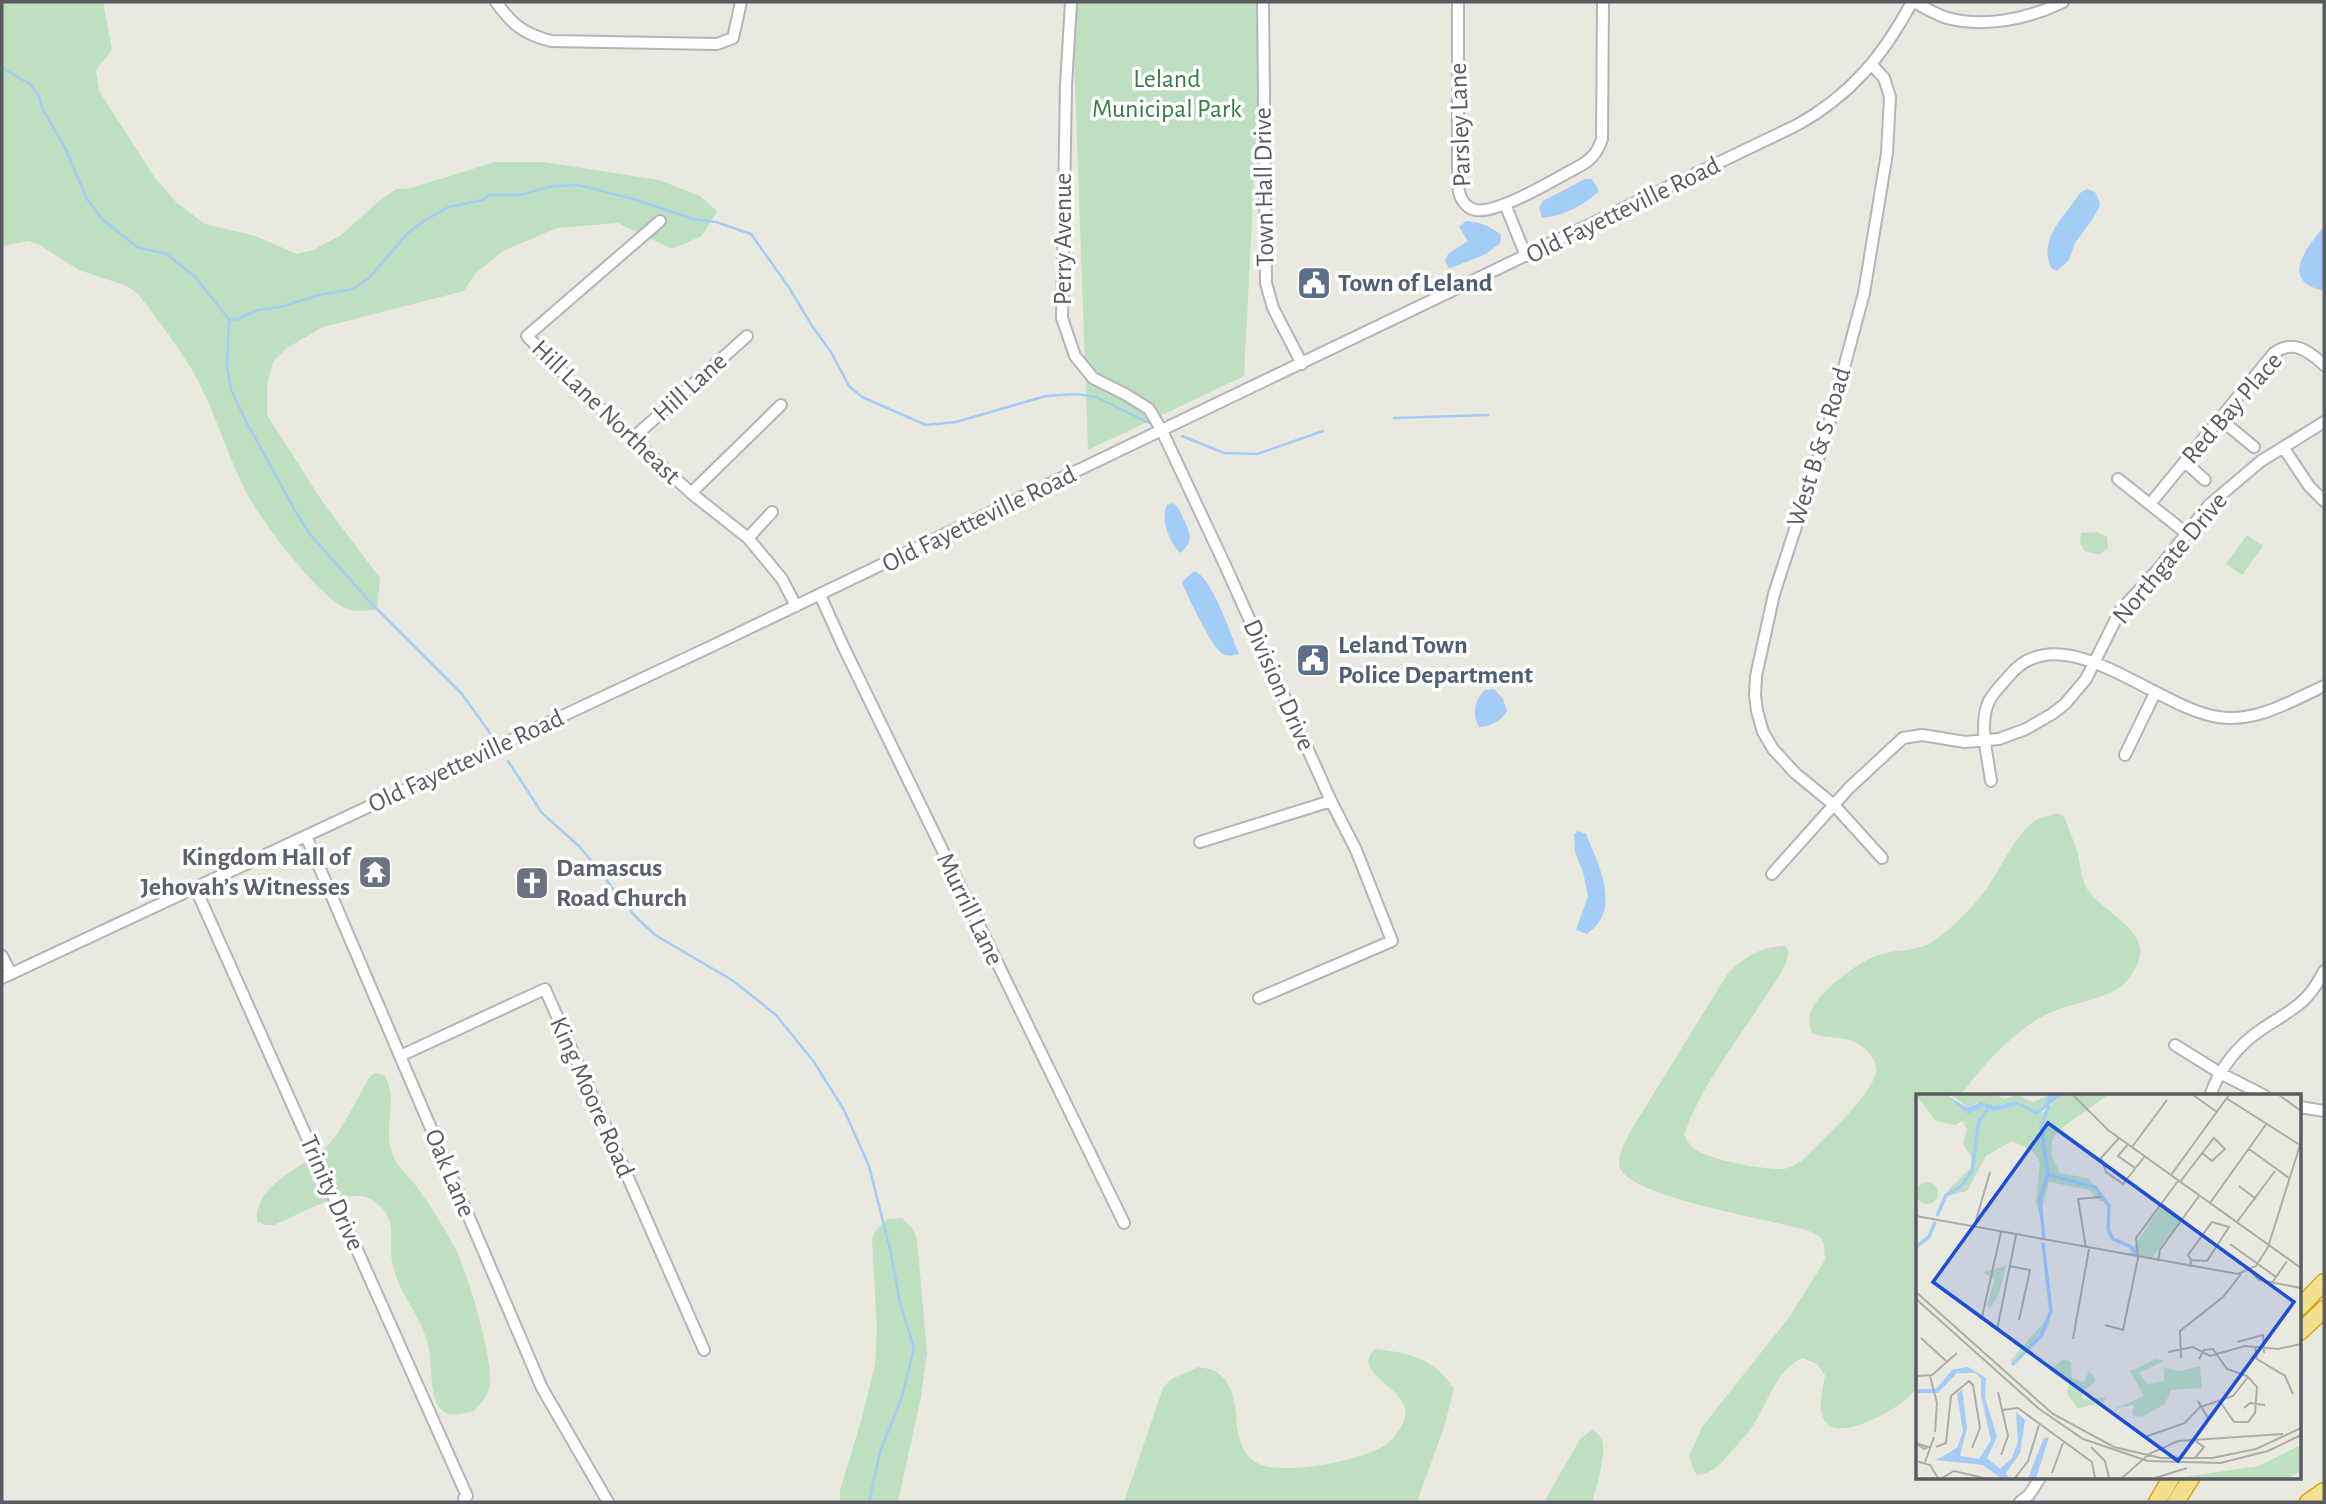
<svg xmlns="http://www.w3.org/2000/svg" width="2326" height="1504" font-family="'Alegreya Sans',sans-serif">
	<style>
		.green { fill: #bee0c0 }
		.water { fill: #a3ccf7 }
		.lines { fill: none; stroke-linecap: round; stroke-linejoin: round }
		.stream { stroke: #a3ccf7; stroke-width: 2.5 }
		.minor-casing { stroke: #b2b5b9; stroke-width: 14 }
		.highway-casing { stroke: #d6a714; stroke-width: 19 }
		.minor { stroke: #fff; stroke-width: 10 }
		.highway { stroke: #f3e08e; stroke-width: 16 }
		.labels { text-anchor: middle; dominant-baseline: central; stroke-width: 7; stroke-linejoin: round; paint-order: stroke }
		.park-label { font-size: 26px; fill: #3a7c42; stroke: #fff }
		.street-label { font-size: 26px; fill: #585b5f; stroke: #fff }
		.service-label { font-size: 26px; font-weight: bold; fill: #4e5e75; stroke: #fff; text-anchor: start }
		.worship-label { font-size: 26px; font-weight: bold; fill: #5b616d; stroke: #fff; text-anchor: end }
		.inset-river { fill: none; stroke: #a3ccf7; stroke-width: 3.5 }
		.inset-road { fill: none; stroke: #acaca8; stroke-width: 2 }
		.view { fill: #1d4ed8; fill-opacity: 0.15; stroke: #1d4ed8; stroke-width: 3.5 }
		.inset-edge { fill: none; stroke: #585b5f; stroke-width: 3.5 }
	</style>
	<rect width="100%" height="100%" fill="#eae9e0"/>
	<path class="green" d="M 2,2 L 103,2 L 112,50 L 96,70 L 99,91 L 155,178 L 177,203 L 205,224 L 255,236 L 297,254 L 313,250 L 341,235 L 378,202 L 396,189 L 411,188 L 495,162 L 544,162 L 659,180 L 700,196 L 717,211 L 702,236 L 672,249 L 618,223 L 557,228 L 503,251 L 475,274 L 464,291 L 323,327 L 287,348 L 273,362 L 267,385 L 267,415 L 324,504 L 380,578 L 377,609 C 367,611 354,612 345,608 C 316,594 260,520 245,490 C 225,450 214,407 191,368 C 175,342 156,317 138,294 L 127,286 L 79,270 L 38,244 L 28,241 L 2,246 Z
		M 1072,2 L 1263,2 L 1244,376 L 1088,450 Z
		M 2097,532 L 2107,537 L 2108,548 L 2099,555 L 2085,551 L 2080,543 L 2081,533 Z
		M 2247,535 L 2263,546 L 2242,575 L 2226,564 Z
		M 2057,813 L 2064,816 C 2068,827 2073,839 2077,851 C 2080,862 2081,877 2086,887 C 2097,907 2134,923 2140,946 C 2143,958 2132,976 2124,984 C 2110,998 2073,1003 2054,1011 C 2017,1026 1983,1065 1960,1096 L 1918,1096 L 1918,1379 C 1916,1386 1914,1393 1908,1398 C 1895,1410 1841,1440 1827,1424 C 1816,1411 1823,1391 1825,1375 L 1817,1364 L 1803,1358 C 1775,1369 1767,1407 1750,1430 C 1743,1439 1735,1447 1728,1455 C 1720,1465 1711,1474 1697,1475 L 1694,1471 L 1689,1456 L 1702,1427 L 1790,1316 L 1825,1260 L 1824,1244 L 1820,1237 L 1809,1231 C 1775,1220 1632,1198 1620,1168 C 1616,1156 1625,1143 1630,1132 L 1728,973 C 1745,956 1762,946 1785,946 C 1788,950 1789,950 1788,956 C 1783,974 1768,992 1758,1008 C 1732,1048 1700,1089 1684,1135 C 1687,1139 1689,1145 1693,1148 C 1708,1160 1764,1170 1783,1169 C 1791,1168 1797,1164 1803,1160 C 1821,1141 1870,1097 1876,1073 C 1879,1062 1866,1048 1857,1043 C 1841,1034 1827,1041 1811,1032 C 1810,1025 1808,1017 1811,1011 C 1820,990 1863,957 1886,953 C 1902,949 1917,951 1932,942 C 1949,932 1978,902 1989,885 C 2002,866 2016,833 2036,820 C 2042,817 2050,816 2057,813 Z
		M 374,1073 L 384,1075 C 399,1098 383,1128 392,1153 C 396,1166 409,1176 417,1187 C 430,1205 443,1226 454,1246 C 467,1269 493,1359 490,1384 C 488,1396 482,1403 474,1411 C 464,1413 452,1418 443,1411 C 428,1400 433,1363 428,1345 C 421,1315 397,1292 392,1261 C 389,1248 394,1231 389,1219 C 385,1209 375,1200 366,1197 C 340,1190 298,1215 274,1225 L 265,1225 L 257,1221 C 255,1182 305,1168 329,1144 C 341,1132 359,1095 369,1078 Z
		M 902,1218 L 912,1228 L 917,1239 L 927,1353 L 921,1397 L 898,1502 L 840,1502 L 840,1490 L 861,1421 L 875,1364 L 877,1331 L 872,1239 L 875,1231 L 887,1219 Z
		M 1375,1349 C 1410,1353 1434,1358 1454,1389 L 1444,1427 L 1417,1502 L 1124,1502 L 1163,1388 L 1170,1380 L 1198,1367 C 1204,1368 1213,1369 1218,1373 C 1248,1395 1224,1443 1257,1463 C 1282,1477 1365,1460 1387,1444 C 1394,1438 1403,1426 1405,1417 C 1412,1388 1348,1374 1375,1349 Z
		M 1592,1430 C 1595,1432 1599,1434 1601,1438 C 1608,1450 1596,1489 1592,1502 L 1544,1502 L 1580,1439 Z"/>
	<path class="water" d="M 1585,179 L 1592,179 L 1599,191 C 1585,205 1562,216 1542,218 L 1539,207 L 1543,201 Z
		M 2087,189 L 2095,192 L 2100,202 L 2099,208 L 2092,220 L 2075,243 L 2069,260 L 2057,271 L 2051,268 C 2038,237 2065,217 2080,193 Z
		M 1466,221 C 1479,222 1491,226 1501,235 L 1500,243 L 1486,254 L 1451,268 L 1448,267 L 1445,261 L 1448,254 L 1468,241 L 1459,227 Z
		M 2324,226 L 2324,291 C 2279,281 2306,249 2324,226 Z
		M 1173,503 C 1179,508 1180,511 1183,518 C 1190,533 1195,541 1180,553 C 1169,542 1160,519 1167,505 Z
		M 1194,571 C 1211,575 1232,637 1239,654 C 1235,655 1229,657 1223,654 C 1214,651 1186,594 1182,582 Z
		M 1494,689 L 1503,699 L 1507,711 C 1501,721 1490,727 1479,727 C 1472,713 1474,701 1485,690 Z
		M 1578,831 L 1586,834 C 1596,859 1616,897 1599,922 C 1596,927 1591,930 1587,934 L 1576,930 L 1588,896 L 1583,872 L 1575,852 L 1574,834 Z"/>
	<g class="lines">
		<path class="stream" d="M 2,68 L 30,84 L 39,96 L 42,108 L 65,148 L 87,199 L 102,219 L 137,247 L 166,254 L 174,260 L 194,276 L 226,315 L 229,320 L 227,366 L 231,390 L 247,423 L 297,514 L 309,533 L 369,601 L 462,694 L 492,736
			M 229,320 L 238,319 L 258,310 L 280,307 L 319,295 L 353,289 L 369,278 L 407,234 L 425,220 L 449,207 L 483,200 L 489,195 L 519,195 L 554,186 L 578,185 L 637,200 L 693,219 L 716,222 L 751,234 L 790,289 L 812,326 L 831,352 L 849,386 L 862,397 L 926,425 L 956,422 L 1046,396 L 1076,394 L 1096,397 L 1151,424
			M 1394,418 L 1488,415
			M 1182,436 L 1224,453 L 1257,454 L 1323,431
			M 508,761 L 542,813 L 580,847 L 634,915 L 655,935 L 732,980 L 776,1015 L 814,1062 L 844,1110 L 869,1166 L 890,1249 L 900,1303 L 914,1348 L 902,1397 L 880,1452 L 869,1502"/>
		<g class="minor-casing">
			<path id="minor" d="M 496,2 C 512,24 523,34 551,41 L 717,44 L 733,38 L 741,2
				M 1071,2 L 1066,85 L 1062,318 L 1075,356 L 1093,378 L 1125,394 L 1149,409 L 1162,431 L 1225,565 L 1331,801 L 1356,850 L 1392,941 L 1259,998
				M 1263,2 L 1266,283 L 1273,308 L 1302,364
				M 1458,2 L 1458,186 C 1459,196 1464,208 1476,210 C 1498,214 1555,179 1576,168 C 1590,161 1597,154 1602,139 L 1603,2
				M 1913,2 C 1924,7 1935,14 1947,18 C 1985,28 2028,19 2063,2
				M 1872,65 L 1884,78 L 1890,97 L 1887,153 L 1864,293 L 1827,431 L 1774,594 L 1756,676 L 1755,695 L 1757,711 L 1763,732 L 1773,749 L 1795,773 L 1834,805 L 1882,858
				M 1505,204 L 1526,256
				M 660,221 L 527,336 L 570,380 L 691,493 L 748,538 L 782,579 L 796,606
				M 2220,419 L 2254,447
				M 633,438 L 747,336
				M 2283,447 L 2309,486 L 2324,501
				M 2185,462 L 2205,480
				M 2118,479 L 2186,533
				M 691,493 L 781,405
				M 2150,504 L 2274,353 C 2293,339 2309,351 2324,365
				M 748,538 L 772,512
				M 820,595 L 844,648 L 1124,1223
				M 2125,755 L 2155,693
				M 1991,781 C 1988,757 1978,724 1989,701 C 1994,692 2002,684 2009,676 C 2061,612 2156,708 2218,717 C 2256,723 2291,701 2324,686
				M 306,836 L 542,1388 L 608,1502
				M 1200,842 L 1331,801
				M 1772,874 L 1849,788 L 1903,738 L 1922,735 L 1965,742 L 1999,739 L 2026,729 L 2052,714 L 2065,704 L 2086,679 L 2120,611 L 2160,567 L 2209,505 L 2261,461 L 2324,422
				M 195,887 L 467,1496 L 464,1498
				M 2,956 L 11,974
				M 2,978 L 712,646 L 1797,125 C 1851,95 1883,56 1912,2
				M 2175,1045 L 2220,1073 L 2265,1096
				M 400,1056 L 545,989 L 704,1350
				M 2210,1096 C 2219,1069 2238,1045 2262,1029 C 2292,1009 2307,1005 2324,971
				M 2300,1107 L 2324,1111
				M 2020,1502 L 2029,1495 L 2040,1478"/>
		</g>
		<g class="highway-casing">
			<path id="highway" d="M 2300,1307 L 2324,1282
				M 2300,1332 L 2324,1309
				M 2157,1502 L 2171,1478
				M 2176,1502 L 2191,1478
				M 2308,1502 L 2324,1491"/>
		</g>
		<use href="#minor" class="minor"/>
		<use href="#highway" class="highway"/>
	</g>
	<defs>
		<g id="civic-square" transform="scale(1.75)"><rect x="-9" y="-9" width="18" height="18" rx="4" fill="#5c6f8a" stroke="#fff"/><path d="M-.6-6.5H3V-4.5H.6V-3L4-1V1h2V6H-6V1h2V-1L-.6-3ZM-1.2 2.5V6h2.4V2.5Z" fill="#fff"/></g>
		<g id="temple-square" transform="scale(1.75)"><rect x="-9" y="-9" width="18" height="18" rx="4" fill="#6b7280" stroke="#fff"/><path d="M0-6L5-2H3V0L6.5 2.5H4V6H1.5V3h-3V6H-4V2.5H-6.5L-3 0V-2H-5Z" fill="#fff"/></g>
		<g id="church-square" transform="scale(1.75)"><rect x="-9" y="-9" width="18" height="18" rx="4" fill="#6b7280" stroke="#fff"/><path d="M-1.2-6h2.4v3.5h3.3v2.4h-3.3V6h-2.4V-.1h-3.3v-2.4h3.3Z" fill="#fff"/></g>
	</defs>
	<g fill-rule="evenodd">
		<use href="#civic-square" x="1314" y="283"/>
		<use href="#civic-square" x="1313" y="660"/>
		<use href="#temple-square" x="375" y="872"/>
		<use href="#church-square" x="532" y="883"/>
	</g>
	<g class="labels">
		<g class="park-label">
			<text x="1167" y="79">Leland<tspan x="1167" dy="30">Municipal Park</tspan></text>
		</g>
		<g class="street-label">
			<text transform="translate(1460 125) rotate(-92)">Parsley Lane</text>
			<text transform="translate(1264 187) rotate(-91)">Town Hall Drive</text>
			<text transform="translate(1623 210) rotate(-26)">Old Fayetteville Road</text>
			<text transform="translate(1063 239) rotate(-90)">Perry Avenue</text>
			<text transform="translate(690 387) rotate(-42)">Hill Lane</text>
			<text transform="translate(2232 408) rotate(-49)">Red Bay Place</text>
			<text transform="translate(606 412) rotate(44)">Hill Lane Northeast</text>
			<text transform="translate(1819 447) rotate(-73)">West B &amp; S Road</text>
			<text transform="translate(979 519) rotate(-26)">Old Fayetteville Road</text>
			<text transform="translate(2170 558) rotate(-50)">Northgate Drive</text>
			<text transform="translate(1279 685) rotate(66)">Division Drive</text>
			<text transform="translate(466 761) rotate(-25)">Old Fayetteville Road</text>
			<text transform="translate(970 909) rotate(64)">Murrill Lane</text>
			<text transform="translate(592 1097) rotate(66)">King Moore Road</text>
			<text transform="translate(450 1173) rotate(67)">Oak Lane</text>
			<text transform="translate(332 1193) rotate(66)">Trinity Drive</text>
		</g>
		<g class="service-label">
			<text x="1338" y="283">Town of Leland</text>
			<text x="1338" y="645">Leland Town<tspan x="1338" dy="30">Police Department</tspan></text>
		</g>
		<g class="worship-label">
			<text x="350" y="857">Kingdom Hall of<tspan x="350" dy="30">Jehovah’s Witnesses</tspan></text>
			<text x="556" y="868" text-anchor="start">Damascus<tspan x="556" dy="30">Road Church</tspan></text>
		</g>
	</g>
	<g transform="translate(1916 1094)">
		<rect width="385" height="385" fill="#eae9e0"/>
		<path d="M 0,1 L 30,1 L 54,19 L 68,13 L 78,17 L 103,11 L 128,18 L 146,1 L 192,1 L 144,35 L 136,46 L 135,60 L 144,79 L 172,84 L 192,107 L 184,107 L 173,96 L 133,88 L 124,122 L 120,109 L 124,69 L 117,57 L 96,47 L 70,62 L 51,97 L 31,102 L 33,95 L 56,73 L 55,62 L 47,50 L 51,35 L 46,27 L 39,31 L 20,27 ZM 36,1 L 81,1 L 87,5 L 102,1 L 117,8 L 133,1 L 126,14 L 119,16 L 100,7 L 79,12 L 61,9 L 52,14 ZM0 99a11 11 0 1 1 22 0a11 11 0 1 1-22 0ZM 246,110 L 266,125 L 235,165 L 213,160 ZM 90,172 L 83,200 L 74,215 L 71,210 L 79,185 L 66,178 ZM 129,227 L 134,229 L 126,243 L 96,271 L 95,266 ZM 148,265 L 155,268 L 156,284 L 168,288 L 173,277 L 178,282 L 179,288 L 166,298 L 167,306 L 191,303 L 188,308 L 162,314 L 151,300 L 153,289 L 133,276 ZM 240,265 L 248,267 L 223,279 L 231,290 L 248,287 L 248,274 L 264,277 L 284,272 L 286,294 L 255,296 L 249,310 L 226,323 L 216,321 L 218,311 L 198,315 L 228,302 L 214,277 ZM 385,351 L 385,377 L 373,384 L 261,384 L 343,372 Z" fill="#bee0c0"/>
		<path d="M 30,1 L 52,14 L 65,8 L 79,12 L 100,7 L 119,16 L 126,14 L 133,1 L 146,1 L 121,21 L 103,11 L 78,17 L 68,13 L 52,20 ZM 52,273 L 70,284 L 69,303 L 81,343 L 71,364 L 84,375 L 96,364 L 102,348 L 100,318 L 109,326 L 104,359 L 90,379 L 93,384 L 85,384 L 67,371 L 20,366 L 41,354 L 47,337 L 41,300 L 46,295 L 51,334 L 44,362 L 63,365 L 75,346 L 65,302 L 65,285 L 60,279 L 41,279 L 22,299 L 0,299 L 0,295 L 20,295 L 36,276 ZM 133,343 L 120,384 L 112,384 L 128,344 Z" fill="#a3ccf7"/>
		<path class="inset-river" d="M 133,81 L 179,93 L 193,112 L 192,135 L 197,145 L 215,153 L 221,161M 21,122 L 30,101 L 44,93 L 56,77 L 63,27 L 72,15M 128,145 L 124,106 L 132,80 L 125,32 L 133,11M 0,153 L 13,143 L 19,128M 96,271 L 125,242 L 135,217 L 127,149"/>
		<path class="inset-road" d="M 157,1 L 192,36 L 385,174M 277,1 L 301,18M 363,1 L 385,17M 310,4 L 384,51M 203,44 L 185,64 L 190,78 L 207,90 L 229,62M 212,50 L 202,62 L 219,74M 216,53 L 251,6M 333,55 L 373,84M 255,81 L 313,1M 264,88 L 274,75 L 297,45 L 298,44 L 309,55 L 296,67 L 286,59M 323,92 L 340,105M 294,109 L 351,29M 246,110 L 266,125M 0,122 L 322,180 L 340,172 L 352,153 L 385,48M 321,128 L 359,77M 58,133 L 74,78M 314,150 L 360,183M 170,154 L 162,105 L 185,103M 242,167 L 244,156 L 283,102M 93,172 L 114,176 L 103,226M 274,173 L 275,166 L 291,167 L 313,133 L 296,128 L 272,161 L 275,166M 334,176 L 343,186 L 385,194M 356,189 L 371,167M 0,198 L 137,320 L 198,353 L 245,364 L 296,364 L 340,355 L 385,334M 0,205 L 122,314 L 167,345 L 232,367 L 306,369M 66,223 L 85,138M 189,231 L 207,236 L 222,164 L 220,144 L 262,87M 81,236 L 100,141M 5,244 L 30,267M 157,245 L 173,155M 321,248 L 347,241 L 348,259M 339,252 L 341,265 L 369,282 L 377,300M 252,258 L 277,253 L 294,262 L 329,252 L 362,255 L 385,250M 265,264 L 264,237 L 307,203 L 325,180M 283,265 L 288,256 L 297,255 L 311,275 L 331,282 L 341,293 L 339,319 L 332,328 L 318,328 L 305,309M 0,282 L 16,281 L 41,259M 14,282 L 21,309 L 19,338M 82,298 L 92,342 L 85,361M 282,307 L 293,326M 328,314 L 334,309 L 349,311M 86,316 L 102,314 L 176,368 L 179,384M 229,343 L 269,329 L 284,313 L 317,302 L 332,283M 278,346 L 288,353 L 279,364M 0,349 L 12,353 L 8,355 L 0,349M 20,353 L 30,349 L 35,302 L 53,287 L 57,291 L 64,334 L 56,354M 175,353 L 189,367 L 193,384M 0,367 L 14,371 L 22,384M 9,368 L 18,343M 304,369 L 352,357 L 385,341M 136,379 L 147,349M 26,384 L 38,377 L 68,384M 99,384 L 112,367 L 123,331M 206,384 L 233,360 L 262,347 L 367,340M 239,384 L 271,374"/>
		<path class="view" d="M 132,29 L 378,208 L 262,367 L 17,188 Z"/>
		<rect width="385" height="385" class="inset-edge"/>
	</g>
	<rect width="2326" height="1504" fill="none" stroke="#585b5f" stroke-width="7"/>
</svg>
